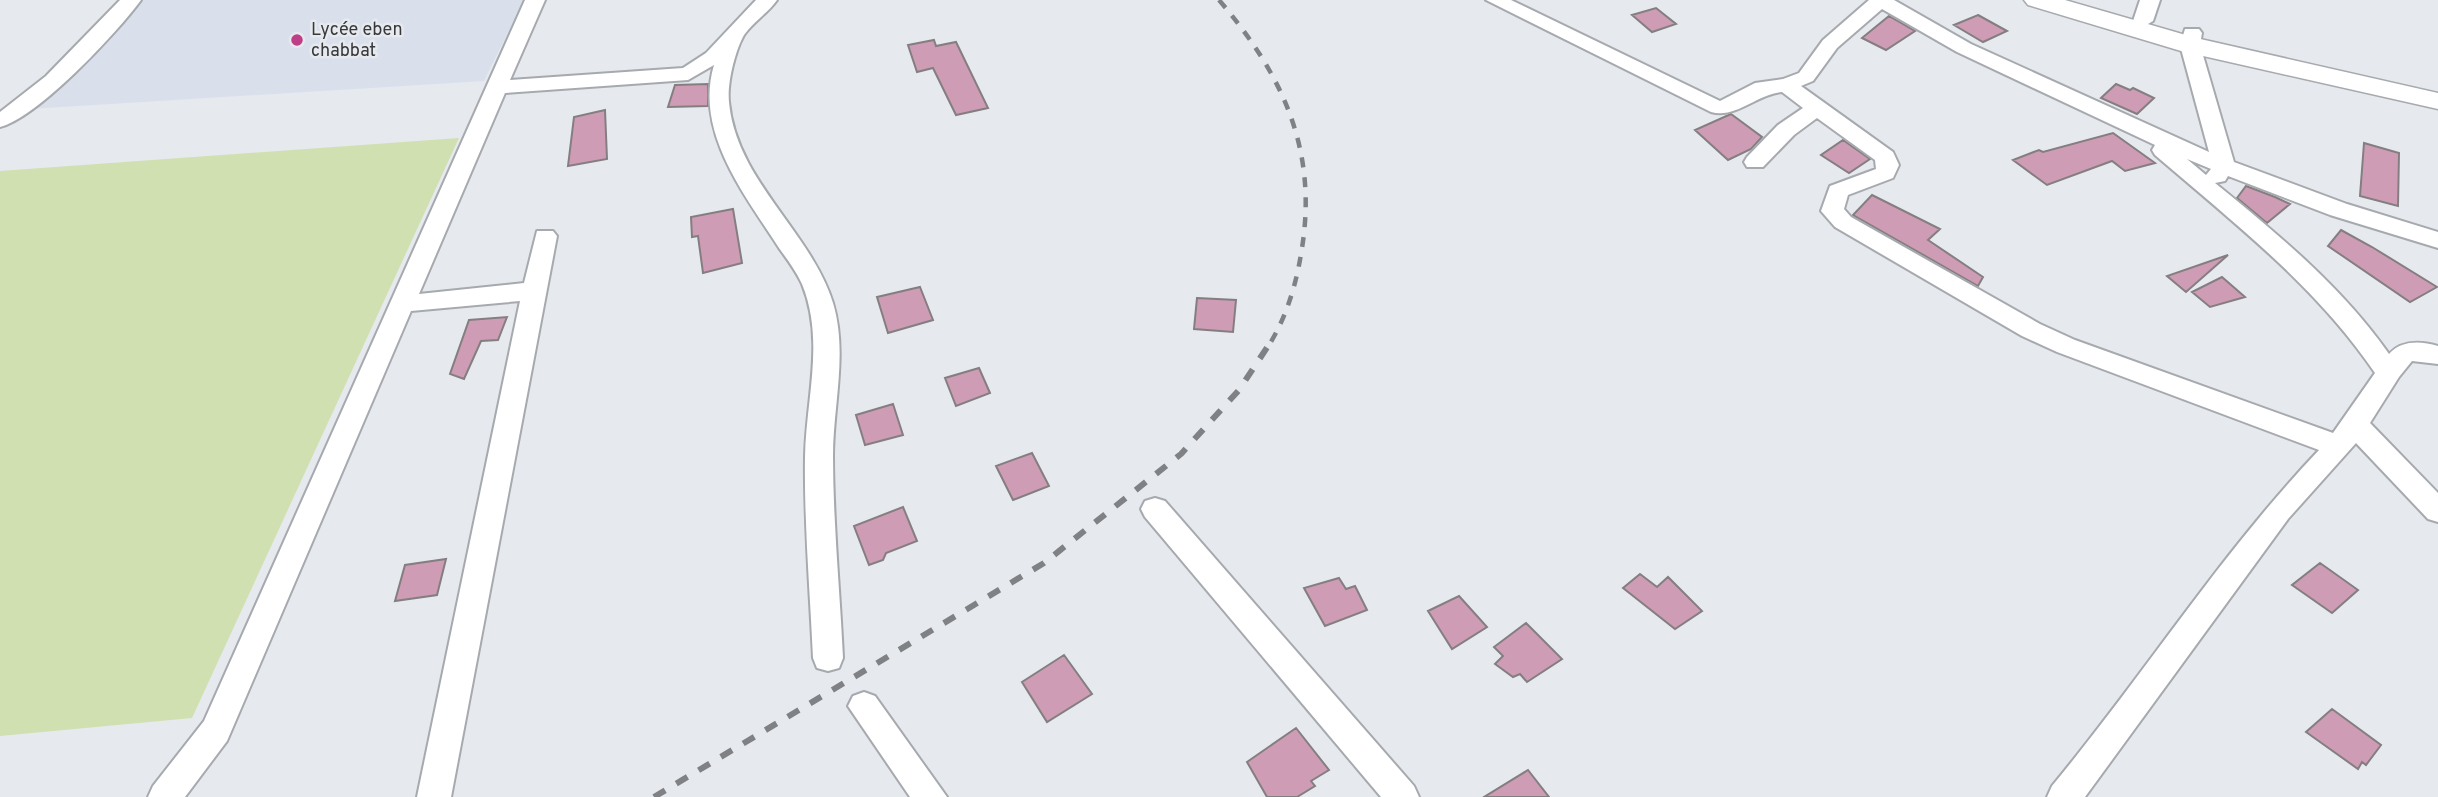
<svg xmlns="http://www.w3.org/2000/svg" width="2438" height="797" font-family="Overpass,sans-serif">
	<style>
		.built { fill: #d9e0ec }
		.green { fill: #d0e0b1 }
		.building { fill: #ce9db5; stroke: #847e81; stroke-width: 2 }
		.lines { fill: none; stroke-linecap: round; stroke-linejoin: round }
		.minor-casing { stroke: #a6a9ae; stroke-width: 4 }
		.major-casing { stroke: #a6a9ae; stroke-width: 3 }
		.minor { fill: #fff; fill-rule: evenodd }
		.major { fill: #fff; fill-rule: evenodd }
		.rail-far1 { stroke: #7f8184; stroke-width: 4.5; stroke-dasharray: 10 10; stroke-linecap: butt }
		.rail { stroke: #7f8184; stroke-width: 6; stroke-dasharray: 13 13; stroke-linecap: butt }
		.poi-dot { fill: #bf3e88; stroke: #e6e9ee; stroke-width: 2.5 }
		.labels { text-anchor: middle; dominant-baseline: central; stroke-width: 5; stroke-linejoin: round; paint-order: stroke }
		.far-poi-label { font-size: 18px; fill: #37383a; stroke: #e6e9ee; text-anchor: start }
	</style>
	<rect width="100%" height="100%" fill="#e6e9ee"/>
	<path class="built" d="M 126,0 L 524,0 L 484,81 L 29,109 Z"/>
	<path class="green" d="M 459,138 L 192,718 L 0,736 L 0,171 Z"/>
	<path class="building" d="M 1656,8 L 1676,24 L 1652,32 L 1632,15 Z
		M 1978,15 L 2007,31 L 1983,42 L 1954,25 Z
		M 1889,16 L 1915,31 L 1886,50 L 1862,38 Z
		M 934,40 L 936,46 L 956,42 L 988,108 L 956,115 L 933,68 L 917,72 L 908,45 Z
		M 708,84 L 708,106 L 668,107 L 675,85 Z
		M 2116,84 L 2130,90 L 2133,88 L 2154,98 L 2137,114 L 2101,98 Z
		M 605,110 L 607,159 L 568,166 L 574,117 Z
		M 1731,114 L 1762,137 L 1751,149 L 1728,160 L 1695,130 Z
		M 2113,133 L 2155,163 L 2125,171 L 2112,161 L 2047,185 L 2013,160 L 2039,150 L 2043,152 Z
		M 1843,140 L 1870,159 L 1849,173 L 1821,155 Z
		M 2364,143 L 2399,153 L 2398,206 L 2360,196 Z
		M 2246,186 L 2275,197 L 2290,204 L 2267,223 L 2237,198 Z
		M 1872,195 L 1940,229 L 1928,240 L 1983,277 L 1978,286 L 1853,215 Z
		M 733,209 L 742,263 L 703,273 L 698,236 L 692,237 L 691,217 Z
		M 2341,230 L 2372,247 L 2437,287 L 2410,302 L 2328,246 Z
		M 2228,255 L 2186,292 L 2167,276 Z
		M 2222,277 L 2245,297 L 2210,307 L 2192,292 Z
		M 920,287 L 933,320 L 888,333 L 877,297 Z
		M 1197,298 L 1236,300 L 1233,332 L 1194,329 Z
		M 507,317 L 498,340 L 481,341 L 464,379 L 450,374 L 469,320 Z
		M 979,368 L 990,393 L 956,406 L 945,378 Z
		M 893,404 L 903,435 L 865,445 L 856,415 Z
		M 1032,453 L 1049,486 L 1013,500 L 996,466 Z
		M 903,507 L 917,541 L 886,553 L 883,560 L 869,565 L 854,526 Z
		M 446,559 L 437,595 L 395,601 L 405,565 Z
		M 2320,563 L 2358,590 L 2332,613 L 2292,585 Z
		M 1640,574 L 1657,587 L 1668,577 L 1702,611 L 1675,629 L 1623,588 Z
		M 1339,578 L 1346,589 L 1355,586 L 1367,610 L 1325,626 L 1304,588 Z
		M 1459,596 L 1487,627 L 1452,649 L 1428,611 Z
		M 1526,623 L 1562,659 L 1527,682 L 1520,674 L 1513,677 L 1495,664 L 1503,656 L 1494,647 Z
		M 1064,655 L 1092,694 L 1047,722 L 1022,682 Z
		M 2332,709 L 2381,745 L 2366,765 L 2362,762 L 2358,769 L 2306,732 Z
		M 1296,728 L 1329,770 L 1311,781 L 1315,786 L 1297,797 L 1267,797 L 1247,762 Z
		M 1528,770 L 1549,797 L 1484,797 Z"/>
	<g class="lines">
		<g class="minor-casing">
			<path id="minor" d="M 120,0 L 141,0 C 117,33 37,118 0,127 L 0,112 L 46,76 Z
				M 525,0 L 545,0 L 510,80 L 683,68 L 706,53 L 756,0 L 777,0 C 768,13 753,22 744,35 C 735,51 727,83 729,102 C 736,180 811,232 833,303 C 848,353 833,406 833,456 C 833,524 840,591 843,658 L 839,668 L 828,671 L 817,668 L 813,658 C 810,591 804,524 805,457 C 806,399 825,340 802,284 C 796,271 787,259 779,248 C 745,195 694,132 714,65 L 688,80 L 505,93 L 419,294 L 524,283 L 537,231 L 553,231 L 557,236 L 451,797 L 417,797 L 520,301 L 411,311 L 227,741 L 185,797 L 148,797 L 153,786 L 204,721 Z
				M 1486,0 L 1511,0 L 1720,101 L 1755,83 L 1783,79 L 1799,73 L 1823,40 L 1869,0 L 1894,0 L 1971,44 L 2209,152 L 2180,45 L 2185,29 L 2199,29 L 2202,33 L 2200,45 L 2234,162 L 2347,204 L 2438,232 L 2438,248 L 2330,215 L 2228,176 L 2225,181 L 2215,183 C 2279,235 2342,287 2389,354 C 2402,340 2420,341 2438,346 L 2438,364 L 2412,361 L 2399,377 L 2370,423 L 2438,493 L 2438,522 L 2428,519 L 2356,443 L 2288,519 L 2085,797 L 2047,797 L 2052,786 C 2144,675 2220,554 2319,450 L 2057,352 L 2022,336 L 1835,227 L 1821,211 L 1830,186 L 1876,169 L 1875,160 L 1817,118 L 1794,135 L 1763,167 L 1747,167 L 1744,162 L 1747,157 L 1778,125 L 1803,108 L 1782,92 C 1757,94 1736,119 1711,112 ZM 1882,9 L 1957,52 L 2155,145 L 2152,150 L 2155,155 C 2234,223 2316,286 2375,373 L 2333,433 L 2075,340 L 2040,324 L 1851,217 L 1844,209 L 1848,195 L 1893,178 L 1899,165 L 1893,152 L 1801,86 L 1813,81 L 1837,48 ZM 2187,159 L 2211,169 L 2206,175 Z
				M 2140,0 L 2160,0 L 2153,21 L 2143,27 L 2133,21 Z
				M 1155,498 L 1165,501 L 1414,786 L 1419,797 L 1381,797 L 1145,517 L 1141,509 L 1145,501 Z
				M 864,692 L 875,696 L 947,797 L 910,797 L 848,706 L 853,696 Z"/>
		</g>
		<g class="major-casing">
			<path id="major" d="M 2024,0 L 2065,0 L 2196,38 L 2438,93 L 2438,109 L 2181,51 L 2028,5 Z"/>
		</g>
		<use href="#minor" class="minor"/>
		<use href="#major" class="major"/>
		<path class="rail-far1" d="M 1219,0 C 1284,76 1319,153 1301,254 C 1296,285 1286,318 1269,345"/>
		<path class="rail" d="M 654,797 L 1044,563 L 1181,454 L 1239,390 L 1270,343"/>
	</g>
	<circle class="poi-dot" cx="297" cy="40" r="7"/>
	<g class="labels">
		<g class="far-poi-label">
			<text x="311" y="30">Lycée eben<tspan x="311" dy="21">chabbat</tspan></text>
		</g>
	</g>
</svg>
